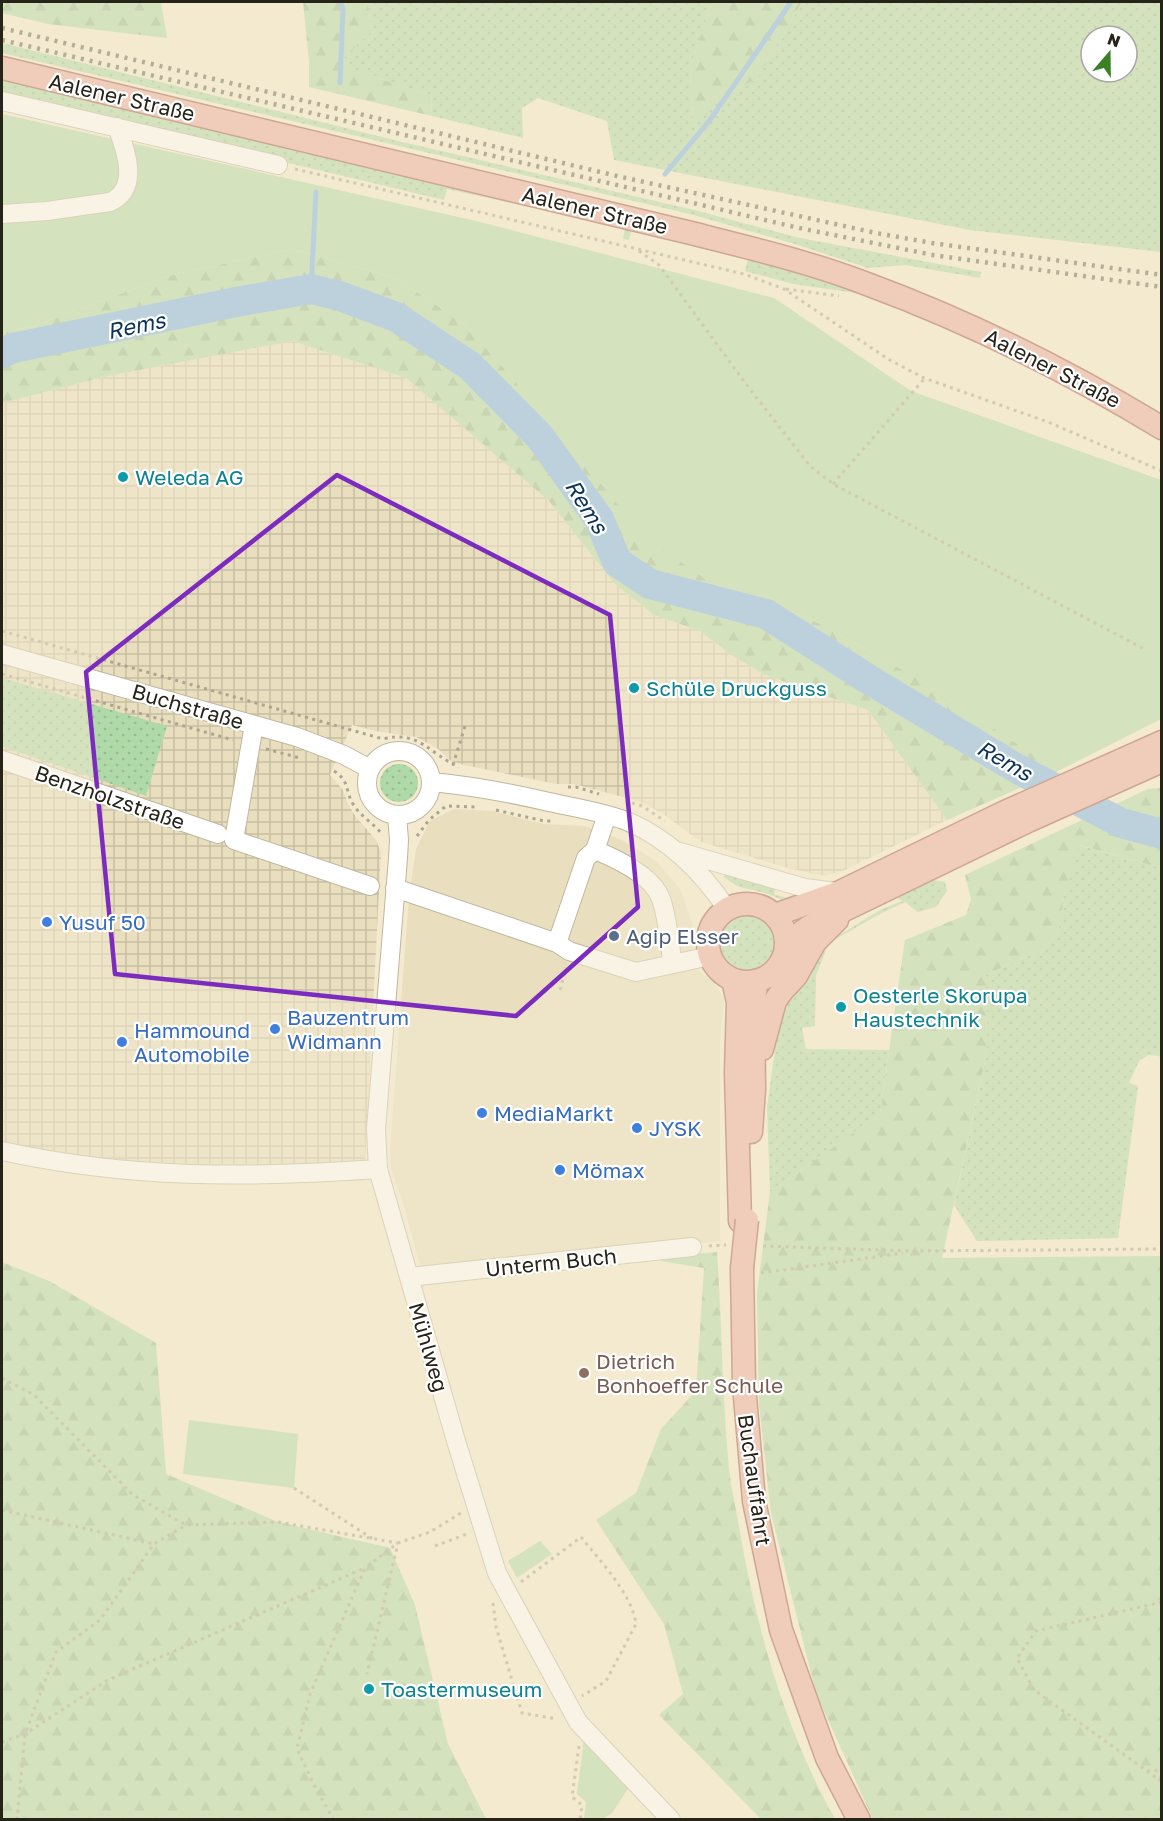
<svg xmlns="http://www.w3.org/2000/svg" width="1163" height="1821" font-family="'Golos Text',sans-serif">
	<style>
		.built { fill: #e9debd }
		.industrial { fill: url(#industrial-grid) }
		.grass { fill: url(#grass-dots); fill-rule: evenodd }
		.forest { fill: url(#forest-firs) }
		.green { fill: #b0d9a8 }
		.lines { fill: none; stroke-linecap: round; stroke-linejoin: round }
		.stream { stroke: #7cb3ed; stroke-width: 5 }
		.river { stroke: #7cb3ed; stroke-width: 30 }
		.minor-casing { stroke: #bfb79d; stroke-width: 20 }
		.major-casing { stroke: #a0584a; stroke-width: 25 }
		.path { stroke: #aca591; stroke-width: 3; stroke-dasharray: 3 4.5; stroke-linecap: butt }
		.minor { stroke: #fff; stroke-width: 18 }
		.major { stroke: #edaca3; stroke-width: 22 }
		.rail { stroke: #6a6556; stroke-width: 4.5; stroke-dasharray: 3 6; stroke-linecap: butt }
		.major-bridge-casing { stroke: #a0584a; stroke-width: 25; stroke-linecap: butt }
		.major-bridge { stroke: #edaca3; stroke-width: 22 }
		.marked { fill: none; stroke: #7b2cbf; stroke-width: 4.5; stroke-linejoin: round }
		.culture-dot { fill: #0f9aa8; stroke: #fff; stroke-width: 2 }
		.shop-dot { fill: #3f7fe0; stroke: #fff; stroke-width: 2 }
		.service-dot { fill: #5c6f8a; stroke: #fff; stroke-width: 2 }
		.education-dot { fill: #8d6e63; stroke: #fff; stroke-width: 2 }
		.labels { text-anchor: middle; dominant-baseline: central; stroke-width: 4.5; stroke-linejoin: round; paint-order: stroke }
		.street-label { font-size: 21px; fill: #262319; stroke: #fff }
		.culture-label { font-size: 21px; fill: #0d838f; stroke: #fff; text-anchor: start }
		.shop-label { font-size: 21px; fill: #366cbe; stroke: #fff; text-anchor: start }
		.service-label { font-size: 21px; fill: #4e5e75; stroke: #fff; text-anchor: start }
		.education-label { font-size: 21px; fill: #785e54; stroke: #fff; text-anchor: start }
		.water-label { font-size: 22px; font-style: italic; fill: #0b3358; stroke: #fff }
	</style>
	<defs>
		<pattern id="industrial-grid" width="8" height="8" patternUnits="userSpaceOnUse" patternTransform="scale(1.5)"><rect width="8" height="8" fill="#e9debd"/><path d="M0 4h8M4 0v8" fill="none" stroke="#c8bea2"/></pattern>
		<pattern id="grass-dots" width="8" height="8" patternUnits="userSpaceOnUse" patternTransform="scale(1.5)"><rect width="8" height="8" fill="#b0d9a8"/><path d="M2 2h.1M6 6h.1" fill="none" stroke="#97ba90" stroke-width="1.8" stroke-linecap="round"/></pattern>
		<pattern id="forest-firs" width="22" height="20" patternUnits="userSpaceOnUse" patternTransform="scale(1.5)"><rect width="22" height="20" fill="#b0d9a8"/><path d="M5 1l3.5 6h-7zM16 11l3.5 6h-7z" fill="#97ba90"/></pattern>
	</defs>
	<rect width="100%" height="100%" fill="#f3ead0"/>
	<path class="built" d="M 454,809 L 492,811 L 544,824 L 584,826 L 622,840 L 656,861 L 681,890 L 693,926 L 697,970 L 712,981 L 724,998 L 720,1042 L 720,1241 L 421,1268 L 401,1196 L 391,1169 L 390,1151 L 409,897 L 416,849 L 430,821 Z"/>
	<path class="industrial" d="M 292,341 L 406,378 L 549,501 L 614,583 L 654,615 L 700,631 L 730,654 L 765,675 L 868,710 L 947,820 L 845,870 L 824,876 L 788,868 L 701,842 L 663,814 L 638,801 L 574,784 L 556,784 L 464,765 L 451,761 L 437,748 L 416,737 L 376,731 L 352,725 L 330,775 L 343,790 L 349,806 L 356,817 L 376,840 L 381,852 L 364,1181 L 261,1180 L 2,1154 L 2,403 L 108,376 Z"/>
	<path class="grass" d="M 368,2 L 712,2 L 691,64 L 693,122 L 714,101 L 757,79 L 802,2 L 1161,2 L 1161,252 L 970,230 L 614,160 L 607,121 L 538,98 L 522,108 L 523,138 L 432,116 L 431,95 L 336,65 L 371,31 ZM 1091,36 L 1127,36 L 1127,72 L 1091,72 Z
		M 2,43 L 398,141 L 694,210 L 800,238 L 981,272 L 980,278 L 905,265 L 868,268 L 798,245 L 694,215 L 2,53 Z
		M 2,76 L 633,224 L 877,296 L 793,284 L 745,271 L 748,259 L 632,229 L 629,240 L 623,239 L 625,228 L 447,189 L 444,200 L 2,95 Z
		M 2,678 L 167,726 L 146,796 L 2,746 Z
		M380 783a19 19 0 1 1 38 0a19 19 0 1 1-38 0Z
		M 1078,845 L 1161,868 L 1161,1058 L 1159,1056 L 1148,1055 L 1139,1061 L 1129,1083 L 1138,1086 L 1118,1238 L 977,1241 L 954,1205 L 987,1052 L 986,975 L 1045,948 L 1058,932 L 1065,891 Z
		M 725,873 L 776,887 L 774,894 L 797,902 C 781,901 779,897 764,893 C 744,886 743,892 724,877 Z
		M 921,878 L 945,882 L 947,891 L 936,907 L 918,912 L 905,902 L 876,916 L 829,943 L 816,975 L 815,1026 L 802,1028 L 806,1049 L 889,1050 L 880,1114 L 770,1192 L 767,1107 L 780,1014 L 788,995 L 825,944 L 880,910 L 902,901 L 898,898 L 908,884 Z
		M716 944a30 30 0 1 1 60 0a30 30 0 1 1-60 0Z"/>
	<path class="forest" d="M 2,2 L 161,2 L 167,38 L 48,24 L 2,13 Z
		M 303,2 L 368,2 L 371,31 L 337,65 L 431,95 L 432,116 L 309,87 L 309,61 Z
		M 712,2 L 802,2 L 757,79 L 714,101 L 693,123 L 691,64 Z
		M 292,249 L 396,278 L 465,324 L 555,427 L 711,583 L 809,618 L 921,680 L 1058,771 L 947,820 L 868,710 L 765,675 L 730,654 L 700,631 L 654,615 L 614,583 L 549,501 L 406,378 L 292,341 L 108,376 L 2,403 L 2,332 L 34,326 L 168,276 Z
		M 1161,788 L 1161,868 L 1079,845 L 1065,891 L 1058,932 L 1045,948 L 986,975 L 987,1052 L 942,1258 L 1161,1256 L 1161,1819 L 873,1819 L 816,1693 L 771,1513 L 759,1404 L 757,1293 L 770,1192 L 880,1114 L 905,940 L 966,915 L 971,899 L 965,875 L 1148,789 Z
		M 717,1252 C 722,1324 722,1397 729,1469 C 731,1489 736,1508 739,1527 C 756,1628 785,1730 835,1819 L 761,1819 L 659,1715 L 683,1694 L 664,1624 L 596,1520 L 636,1493 L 661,1429 L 696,1391 L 704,1268 L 661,1261 L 660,1257 Z
		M 2,1262 L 49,1281 L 156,1343 L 166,1474 L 278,1522 L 390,1548 L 415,1605 L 448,1744 L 486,1819 L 2,1819 Z"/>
	<path class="green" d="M 2,114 L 476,221 L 774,298 L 911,391 L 1161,480 L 1161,719 L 1058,771 L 921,680 L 809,618 L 711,583 L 643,536 L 555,427 L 465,324 L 396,278 L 292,249 L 168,276 L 34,326 L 2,332 Z
		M 189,1420 L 298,1434 L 294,1488 L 183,1474 Z
		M 540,1541 L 552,1554 L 517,1578 L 508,1561 Z
		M 584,1739 L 631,1784 L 612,1813 L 603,1819 L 584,1819 L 586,1802 L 577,1794 Z"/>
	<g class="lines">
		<path class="stream" d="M 340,83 L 343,8 L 340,2
			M 665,174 L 710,120 L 791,2
			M 311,289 L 316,192"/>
		<path class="river" d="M 2,353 L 13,348 L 236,302 L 311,289 L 340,296 L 396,317 L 470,366 L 540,437 L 599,519 L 617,562 L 650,584 L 766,614 L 868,679 L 1016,768 L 1121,823 L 1162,834"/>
		<g class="minor-casing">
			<path id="minor" d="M 2,101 L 278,165
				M 2,214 L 47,211 L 110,202 C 140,189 126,150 117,127
				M 2,654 L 297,737 L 344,755 L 370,769
				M 254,725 L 234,840 L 370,886
				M367 783a32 32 0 1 1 64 0a32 32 0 1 1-64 0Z
				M 2,760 L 218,834
				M 432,782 C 472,786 511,793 549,802 C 576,808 604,812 629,822 C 670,840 702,872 727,909
				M 397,816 L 399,840 L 398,858 L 376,1129 L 378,1169 L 456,1441 L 497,1573 L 578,1722 L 671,1820
				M 595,850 C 617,859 653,876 661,899 C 668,918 669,944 673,964
				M 680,852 L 805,888 L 836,892
				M 395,888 L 557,943 L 569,951 L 636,972 L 710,956
				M 557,943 L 586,858 L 595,850 L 607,815
				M 2,1151 C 130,1179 248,1178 378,1169
				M 409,1277 L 692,1247"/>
		</g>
		<g class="major-casing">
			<path id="major" d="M 2,68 L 691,233 C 750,248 810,262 867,284 C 970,322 1068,371 1162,428
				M708 943a39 39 0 1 1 78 0a39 39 0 1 1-78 0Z
				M 775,915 L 840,892 L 1005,812 L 1162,742
				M 787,948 L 799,934 L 809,927 L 1028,821 L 1162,761
				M 733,980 L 738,1002 L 736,1073 L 740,1221
				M 762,1049 L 775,1001 L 782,991 L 796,976 L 815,942 L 837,920
				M 751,1132 L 754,1089 L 753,1002 L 757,981
				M 742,1268 L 744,1385 L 754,1501 L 781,1630 L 827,1758 L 859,1820"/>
		</g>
		<path class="path" d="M 295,169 L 744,274 L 784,289 L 888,359 L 924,378 L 1048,422 L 1162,471
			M 639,251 L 659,265 L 746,384 L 810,466 L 833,484 L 1146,650
			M 786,289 L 839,296
			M 833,484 L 924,379
			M 2,631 L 383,739 C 420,730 429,754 459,767
			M 2,674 L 233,740
			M 266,749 L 300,758
			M 453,765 L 466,723
			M 334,771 C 350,781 345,791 353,804 C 360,816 372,822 381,833
			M 568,787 L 576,787 L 599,794
			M 632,803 L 642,806 L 665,821
			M 496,810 L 544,821 L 551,821
			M 417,836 L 429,820 L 446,806 L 478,807
			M 560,990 L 566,968
			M 709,1246 L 726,1245
			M 763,1246 L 910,1251 L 1162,1249
			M 761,1273 L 903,1253
			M 2,1378 L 34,1395 L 133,1495 L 186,1525 L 278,1522 L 398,1543 L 367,1674
			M 294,1488 L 373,1539
			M 2,1510 L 154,1544
			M 435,1546 L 467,1534
			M 521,1582 L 581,1537 C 600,1561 632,1594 636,1624 L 606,1681 L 582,1696
			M 1162,1602 L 1036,1631 L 1017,1658 L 1034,1690 L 1147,1771 L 1162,1770
			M 493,1603 L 496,1627 L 522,1713 L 557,1719
			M 2,1742 L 25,1734 L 108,1680 L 365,1568
			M 579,1746 L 572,1797 L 582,1805 L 580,1820
			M 1147,1771 L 1162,1782
			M 17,1820 L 25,1734 L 56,1652 L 100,1620 L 154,1544 L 186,1525
			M 334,1820 L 316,1789 L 297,1749 L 310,1694 L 365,1568 L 398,1543 L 430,1532 L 461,1513"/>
		<use href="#minor" class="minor"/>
		<use href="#major" class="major"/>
		<path class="rail" d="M 2,28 L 617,176 L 876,233 L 932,243 L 1162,275
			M 2,40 L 799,228 L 933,255 L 1162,287"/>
		<g class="major-bridge-casing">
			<path id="major-bridge" d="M 742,1268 L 747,1220"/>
		</g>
		<use href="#major-bridge" class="major-bridge"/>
	</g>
	<path d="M0 0H1163V1821H0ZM 337,475 L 610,615 L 638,907 L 516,1016 L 115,974 L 86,672 Z" fill="#f3ead0" fill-opacity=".55" fill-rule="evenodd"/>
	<path class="marked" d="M 337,475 L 610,615 L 638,907 L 516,1016 L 115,974 L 86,672 Z"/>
	<g class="culture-dot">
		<circle cx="123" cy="477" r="6"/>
		<circle cx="634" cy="688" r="6"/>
		<circle cx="841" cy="1007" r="6"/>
		<circle cx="369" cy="1689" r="6"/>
	</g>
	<g class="shop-dot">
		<circle cx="47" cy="922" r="6"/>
		<circle cx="275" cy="1029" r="6"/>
		<circle cx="122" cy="1042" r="6"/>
		<circle cx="482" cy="1113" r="6"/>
		<circle cx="637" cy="1128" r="6"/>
		<circle cx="560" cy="1170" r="6"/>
	</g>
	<circle class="service-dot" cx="614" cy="936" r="6"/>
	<circle class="education-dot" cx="584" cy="1373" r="6"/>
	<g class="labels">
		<g class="street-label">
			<text transform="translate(122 97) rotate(13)">Aalener Straße</text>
			<text transform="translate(595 210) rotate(13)">Aalener Straße</text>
			<text transform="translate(1053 368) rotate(27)">Aalener Straße</text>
			<text transform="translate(188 706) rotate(16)">Buchstraße</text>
			<text transform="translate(110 797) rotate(19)">Benzholzstraße</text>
			<text transform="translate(551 1262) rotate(-6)">Unterm Buch</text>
			<text transform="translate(429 1347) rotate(74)">Mühlweg</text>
			<text transform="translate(755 1480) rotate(82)">Buchauffahrt</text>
		</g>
		<g class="culture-label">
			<text x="135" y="477">Weleda AG</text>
			<text x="646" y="688">Schüle Druckguss</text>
			<text x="853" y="995">Oesterle Skorupa<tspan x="853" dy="24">Haustechnik</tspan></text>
			<text x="381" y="1689">Toastermuseum</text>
		</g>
		<g class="shop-label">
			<text x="59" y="922">Yusuf 50</text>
			<text x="287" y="1017">Bauzentrum<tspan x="287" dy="24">Widmann</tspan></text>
			<text x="134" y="1030">Hammound<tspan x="134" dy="24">Automobile</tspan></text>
			<text x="494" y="1113">MediaMarkt</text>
			<text x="649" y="1128">JYSK</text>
			<text x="572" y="1170">Mömax</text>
		</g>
		<g class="service-label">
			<text x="626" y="936">Agip Elsser</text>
		</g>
		<g class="education-label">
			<text x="596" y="1361">Dietrich<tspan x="596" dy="24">Bonhoeffer Schule</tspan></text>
		</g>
		<g class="water-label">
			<text transform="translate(136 325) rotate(-12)">Rems</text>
			<text transform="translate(587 506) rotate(58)">Rems</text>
			<text transform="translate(1005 760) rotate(30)">Rems</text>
		</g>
	</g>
	<rect width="1163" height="1821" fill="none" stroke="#262319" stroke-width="6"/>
	<g transform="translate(1109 54) rotate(20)"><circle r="28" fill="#ffffff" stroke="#a8a7a3" stroke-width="1.5"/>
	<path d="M0-4.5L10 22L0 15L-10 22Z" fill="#3b8023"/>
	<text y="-9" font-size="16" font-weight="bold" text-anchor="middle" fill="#262319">N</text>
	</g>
</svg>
